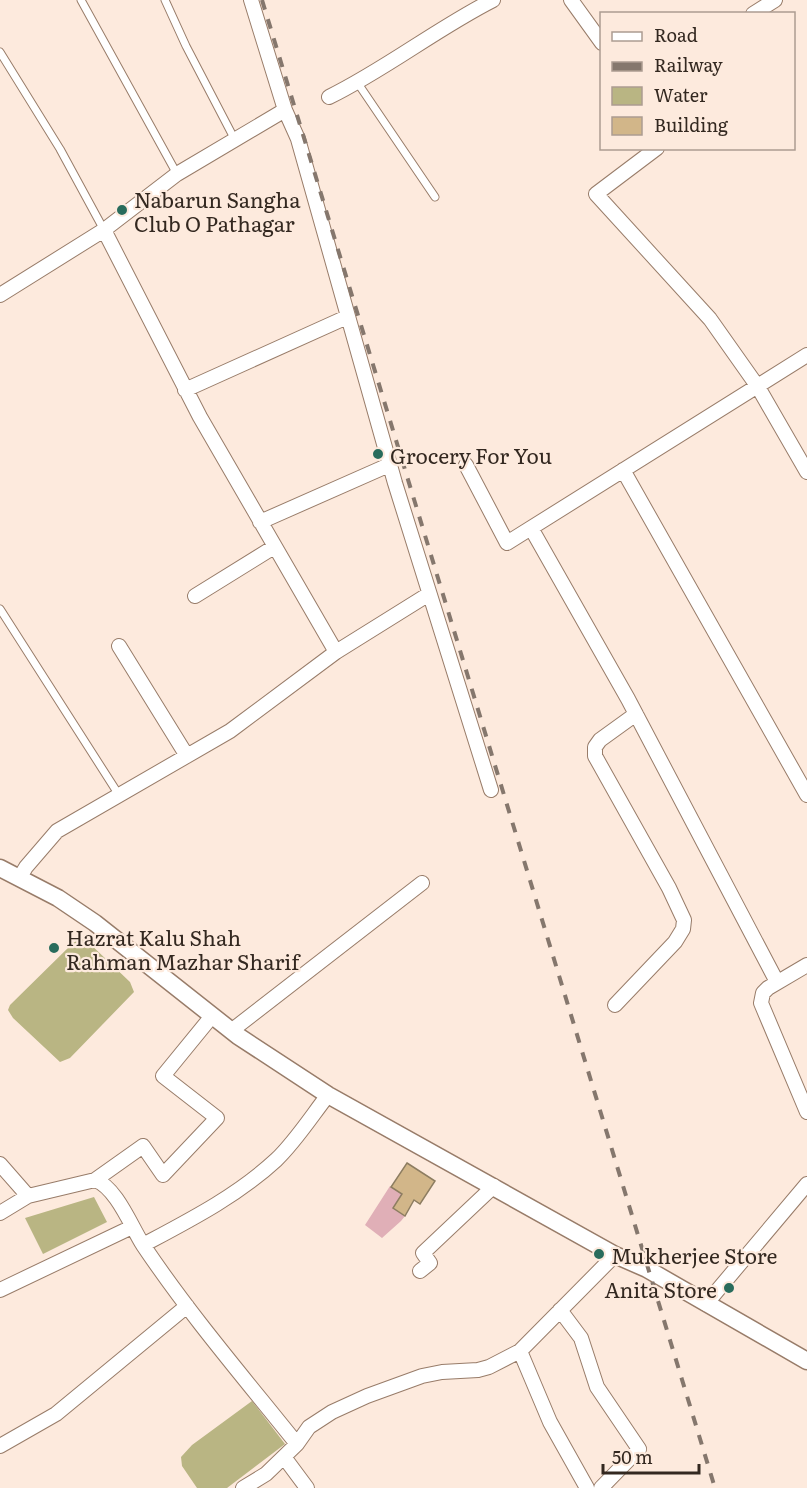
<svg xmlns="http://www.w3.org/2000/svg" width="807" height="1488" font-family="Literata,serif">
	<style>
		.green { fill: #e0afb7 }
		.water { fill: #b9b583 }
		.building { fill: #d2b689; stroke: #8d7d61; stroke-width: 1.5 }
		.lines { fill: none; stroke-linecap: round; stroke-linejoin: round }
		.service-casing { stroke: #987c69; stroke-width: 9 }
		.minor-casing { stroke: #987c69; stroke-width: 16 }
		.tertiary-casing { stroke: #987c69; stroke-width: 19 }
		.service { stroke: #fff; stroke-width: 7 }
		.minor { stroke: #fff; stroke-width: 14 }
		.tertiary { stroke: #fff; stroke-width: 16 }
		.rail { stroke: #85776d; stroke-width: 4; stroke-dasharray: 10 10; stroke-linecap: butt }
		.poi-dot { fill: #296c5c; stroke: #fdeadd; stroke-width: 2 }
		.labels { text-anchor: middle; dominant-baseline: central; stroke-width: 4.5; stroke-linejoin: round; paint-order: stroke }
		.poi-label { font-size: 21px; fill: #332820; stroke: #fdeadd; text-anchor: start }
	</style>
	<rect width="100%" height="100%" fill="#fdeadd"/>
	<path class="green" d="M 390,1186 L 402,1194 L 393,1208 L 405,1216 L 401,1221 L 382,1238 L 365,1225 Z"/>
	<path class="water" d="M 80,938 L 87,941 L 130,982 L 134,992 L 70,1058 L 60,1062 L 13,1018 L 8,1010 L 10,1005 L 72,944 Z
		M 94,1197 L 107,1222 L 43,1254 L 25,1218 Z
		M 252,1401 L 285,1444 L 227,1488 L 197,1488 L 182,1466 L 181,1457 L 192,1445 Z"/>
	<path class="building" d="M 407,1163 L 435,1181 L 420,1204 L 414,1200 L 405,1216 L 393,1208 L 402,1194 L 391,1187 Z"/>
	<g class="lines">
		<g class="service-casing">
			<path id="service" d="M 81,0 L 177,174
				M 165,0 L 186,46 L 235,140
				M 0,52 L 60,149 L 104,230
				M 357,82 L 435,197
				M 0,609 L 119,795"/>
		</g>
		<g class="minor-casing">
			<path id="minor" d="M 251,0 L 285,110 L 298,139 L 395,483 L 491,790
				M 571,0 L 602,43
				M 753,14 L 775,0
				M 329,97 C 386,69 436,29 493,0
				M 657,148 L 596,194 L 710,319 L 758,387 L 807,472
				M 104,230 L 200,417 L 336,652
				M 0,295 L 104,230 L 177,174 L 285,110
				M 185,390 L 347,317
				M 466,465 L 507,543 L 807,355
				M 623,470 L 807,795
				M 260,522 L 389,465
				M 531,528 L 628,699 L 777,982
				M 195,596 L 274,547
				M 119,646 L 187,756
				M 20,877 L 26,867 L 57,831 L 230,731 L 336,652 L 429,594
				M 807,965 L 768,988 L 763,993 L 761,1003 L 807,1112
				M 615,1005 L 675,942 L 683,929 L 684,920 L 669,888 L 595,756 L 595,747 L 600,740 L 636,714
				M 231,1031 L 422,883
				M 0,1164 L 28,1196
				M 95,1180 L 143,1146 L 163,1175 L 217,1118 L 163,1076 L 212,1016
				M 0,1213 L 28,1196 L 95,1180 C 116,1187 131,1226 143,1245 C 190,1315 245,1379 297,1444
				M 143,1245 C 190,1220 237,1196 276,1160 C 295,1142 311,1117 328,1095
				M 420,1271 L 430,1263 L 423,1253 L 494,1186
				M 0,1290 L 132,1227
				M 706,1304 L 807,1184
				M 560,1310 L 581,1338 L 597,1387 L 639,1449 L 601,1488
				M 520,1351 L 550,1422 L 587,1488
				M 0,1446 L 56,1414 L 187,1306
				M 284,1457 L 307,1488
				M 243,1488 L 266,1474 L 297,1444 L 309,1427 L 332,1412 L 367,1396 L 422,1376 L 442,1372 L 478,1370 L 489,1367 L 520,1351 L 615,1255"/>
		</g>
		<g class="tertiary-casing">
			<path id="tertiary" d="M 0,868 L 58,898 L 95,923 L 238,1036 L 328,1095 L 615,1255 L 647,1269 L 807,1361"/>
		</g>
		<use href="#service" class="service"/>
		<use href="#minor" class="minor"/>
		<use href="#tertiary" class="tertiary"/>
		<path class="rail" d="M 262,0 L 715,1488"/>
	</g>
	<g class="poi-dot">
		<circle cx="122" cy="210" r="6"/>
		<circle cx="378" cy="454" r="6"/>
		<circle cx="54" cy="948" r="6"/>
		<circle cx="599" cy="1254" r="6"/>
		<circle cx="729" cy="1288" r="6"/>
	</g>
	<g class="labels">
		<g class="poi-label">
			<text x="134" y="198">Nabarun Sangha<tspan x="134" dy="24">Club O Pathagar</tspan></text>
			<text x="390" y="454">Grocery For You</text>
			<text x="66" y="936">Hazrat Kalu Shah<tspan x="66" dy="24">Rahman Mazhar Sharif</tspan></text>
			<text x="611" y="1254">Mukherjee Store</text>
			<text x="717" y="1288" text-anchor="end">Anita Store</text>
		</g>
	</g>
	<rect x="600" y="12" width="195" height="138" fill="#fdeadd" stroke="#ac9c91" stroke-width="1.5"/>
	<rect x="612" y="32" width="30" height="9" fill="#ffffff" stroke="#ac9c91" stroke-width="1.5"/>
	<text x="654" y="42" font-size="18" fill="#332820">Road</text>
	<rect x="612" y="62" width="30" height="9" fill="#85776d" stroke="#ac9c91" stroke-width="1.5"/>
	<text x="654" y="72" font-size="18" fill="#332820">Railway</text>
	<rect x="612" y="87" width="30" height="18" fill="#b9b583" stroke="#ac9c91" stroke-width="1.5"/>
	<text x="654" y="102" font-size="18" fill="#332820">Water</text>
	<rect x="612" y="117" width="30" height="18" fill="#d2b689" stroke="#ac9c91" stroke-width="1.5"/>
	<text x="654" y="132" font-size="18" fill="#332820">Building</text>
	<path d="M603 1464v9h96v-9" fill="none" stroke="#332820" stroke-width="3"/>
	<text x="612" y="1464" font-size="18" fill="#332820" stroke="#fdeadd" stroke-width="4.5" paint-order="stroke">50 m</text>
</svg>
